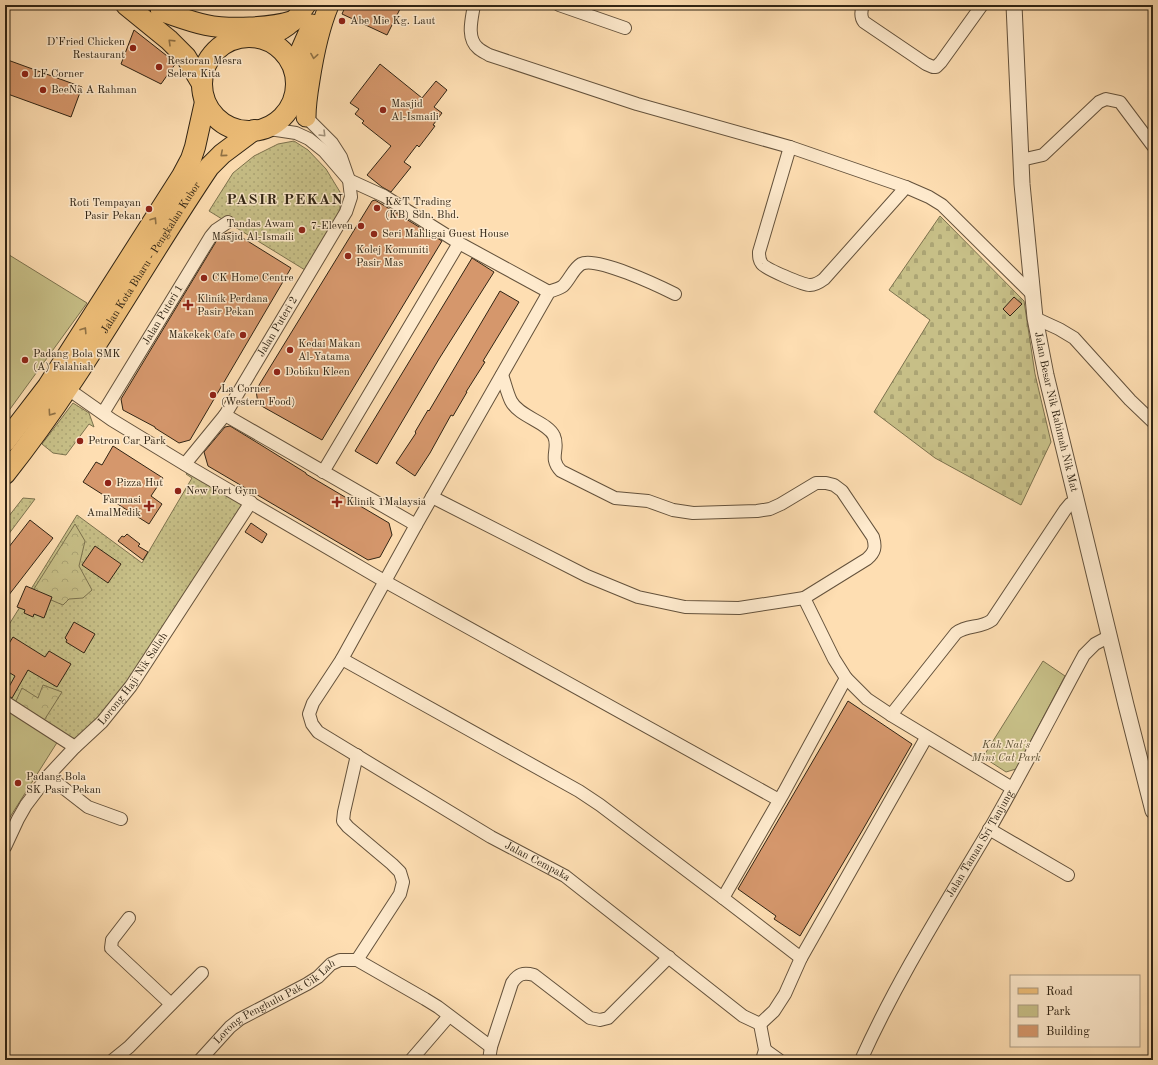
<svg xmlns="http://www.w3.org/2000/svg" width="1158" height="1065" font-family="'Old Standard TT',serif">
	<style>
		.grass { fill: url(#grass-dots); stroke: #7c724e }
		.forest { fill: url(#forest-crowns); stroke: #7c724e }
		.cemetery { fill: url(#cemetery-stones); stroke: #7c724e }
		.park { fill: #c7bf87; stroke: #7c724e }
		.building { fill: #d5976c; stroke: #302414 }
		.lines { fill: none; stroke-linecap: round; stroke-linejoin: round }
		.minor-casing { stroke: #64523c; stroke-width: 14 }
		.tertiary-casing { stroke: #64523c; stroke-width: 17 }
		.primary-casing { stroke: #302414; stroke-width: 21 }
		.trunk-casing { stroke: #302414; stroke-width: 22 }
		.minor { stroke: #feeacd; stroke-width: 12 }
		.tertiary { stroke: #feeacd; stroke-width: 15 }
		.primary { stroke: #efbf79; stroke-width: 19 }
		.trunk { stroke: #efbf79; stroke-width: 20 }
		.oneway { stroke: #907246 }
		.oneway2 { stroke: #a1917a }
		.poi-dot { fill: #8f2418; stroke: #feeacd; stroke-width: 1.5 }
		.labels { text-anchor: middle; dominant-baseline: central; stroke-width: 3; stroke-linejoin: round; paint-order: stroke }
		.poi-label { font-size: 11px; fill: #302414; stroke: #feeacd; text-anchor: start }
		.street-label { font-size: 11px; fill: #302414; stroke: #feeacd }
		.park-label { font-size: 11px; font-style: italic; fill: #5d5236; stroke: #feeacd }
		.district-label { font-size: 15px; font-weight: bold; letter-spacing: 1px; fill: #302414; stroke: #feeacd }
	</style>
	<defs>
		<pattern id="grass-dots" width="8" height="8" patternUnits="userSpaceOnUse"><rect width="8" height="8" fill="#c7bf87"/><path d="M2 2h.1M6 6h.1" fill="none" stroke="#aba474" stroke-width="1.8" stroke-linecap="round"/></pattern>
		<pattern id="forest-crowns" width="20" height="18" patternUnits="userSpaceOnUse"><rect width="20" height="18" fill="#c7bf87"/><path d="M2 6a3 3 0 1 1 6 0M12 15a3 3 0 1 1 6 0" fill="none" stroke="#aba474"/></pattern>
		<pattern id="cemetery-stones" width="16" height="16" patternUnits="userSpaceOnUse"><rect width="16" height="16" fill="#c7bf87"/><path d="M2 7V4a2 2 0 0 1 4 0v3zM10 15v-3a2 2 0 0 1 4 0v3z" fill="#aba474"/></pattern>
	</defs>
	<rect width="100%" height="100%" fill="#fedeb2"/>
	<filter id="stains"><feTurbulence type="fractalNoise" baseFrequency=".005" numOctaves="4"/><feColorMatrix values="0 0 0 0 .2 0 0 0 0 .09 0 0 0 0 .02 0 0 0 .5 -.17"/></filter>
	<radialGradient id="worn" r=".72"><stop offset=".6" stop-color="#630" stop-opacity="0"/><stop offset="1" stop-color="#630" stop-opacity=".3"/></radialGradient>
	<path class="grass" d="M 294,141 L 308,150 L 326,169 L 340,192 L 340,211 L 305,270 L 209,211 L 233,173 L 254,156 L 278,144 Z
		M 73,403 L 89,413 L 94,427 L 89,424 L 66,455 L 53,453 L 42,444 Z
		M 191,468 L 251,502 L 131,686 L 75,747 L 5,702 L 5,631 L 77,515 L 142,563 L 192,478 L 186,474 Z
		M 23,498 L 35,499 L 5,539 L 5,521 Z"/>
	<path class="forest" d="M 75,524 L 85,541 L 79,566 L 92,590 L 83,598 L 69,599 L 63,605 L 32,592 Z
		M 43,685 L 62,692 L 43,722 L 15,703 L 22,688 L 38,698 Z"/>
	<path class="cemetery" d="M 940,216 L 1024,301 L 1035,374 L 1051,442 L 1021,505 L 935,458 L 874,412 L 930,320 L 889,290 Z"/>
	<path class="park" d="M 6,253 L 87,303 L 5,416 L 5,255 Z
		M 1043,661 L 1065,676 L 1016,769 L 1006,772 L 983,757 Z
		M 5,707 L 58,741 L 5,825 Z"/>
	<path class="building" d="M 346,5 L 402,5 L 387,35 L 342,14 Z
		M 134,30 L 176,63 L 161,84 L 121,64 Z
		M 5,59 L 82,87 L 71,117 L 5,93 Z
		M 380,64 L 422,98 L 436,81 L 447,90 L 434,107 L 442,113 L 433,125 L 435,126 L 429,134 L 419,147 L 417,145 L 404,162 L 411,167 L 391,192 L 382,187 L 367,175 L 391,146 L 362,123 L 364,121 L 355,114 L 359,109 L 350,103 Z
		M 375,200 L 442,241 L 322,440 L 258,404 L 256,390 L 372,201 Z
		M 233,232 L 291,268 L 190,440 L 179,443 L 155,428 L 155,427 L 123,410 L 121,399 L 217,240 L 224,234 Z
		M 472,258 L 494,272 L 439,359 L 377,464 L 355,451 Z
		M 500,291 L 519,302 L 483,361 L 485,362 L 466,392 L 467,392 L 453,416 L 451,415 L 430,453 L 415,476 L 396,463 L 416,433 L 415,432 L 428,410 L 429,411 Z
		M 1014,297 L 1022,304 L 1010,316 L 1003,309 Z
		M 230,426 L 261,445 L 306,473 L 306,474 L 389,523 L 392,535 L 380,557 L 368,560 L 208,466 L 204,452 L 225,427 Z
		M 113,446 L 163,478 L 151,496 L 162,504 L 149,524 L 83,482 L 96,462 L 102,465 Z
		M 30,520 L 53,538 L 5,600 L 5,552 Z
		M 251,523 L 267,534 L 262,543 L 245,532 Z
		M 127,534 L 140,544 L 138,546 L 148,552 L 143,560 L 118,541 L 122,536 L 124,537 Z
		M 95,546 L 121,564 L 108,583 L 82,565 Z
		M 26,586 L 52,597 L 44,618 L 34,614 L 33,617 L 24,613 L 25,610 L 17,607 Z
		M 74,622 L 95,634 L 84,653 L 66,642 L 67,640 L 65,638 Z
		M 13,637 L 45,657 L 49,651 L 71,664 L 57,687 L 28,670 L 12,698 L 5,694 L 15,676 L 5,670 L 5,650 Z
		M 848,701 L 912,744 L 862,831 L 800,936 L 774,919 L 776,916 L 738,889 Z"/>
	<g class="lines">
		<g class="minor-casing">
			<g id="minor">
				<path d="M 474,5 C 472,18 466,38 478,48 C 481,51 486,53 489,55 L 637,104 L 790,147 L 906,187 L 929,197 L 942,205 L 1032,294"/>
				<path d="M 559,5 L 625,28"/>
				<path d="M 863,5 C 861,11 860,17 864,22 L 926,64 L 933,67 L 936,67 L 941,62 L 982,5"/>
				<path d="M 263,128 L 296,133 L 309,139 L 324,151 L 349,180 L 384,196 L 459,243 L 549,292"/>
				<path d="M 790,147 L 759,252 C 759,257 759,260 762,264 C 766,269 803,285 810,285 C 816,285 820,282 824,279 L 906,187"/>
				<path d="M 1021,160 L 1043,155 L 1099,102 L 1106,99 L 1120,102 L 1153,146"/>
				<path id="s1" d="M 675,294 C 659,286 596,256 581,264 C 573,269 570,279 563,286 C 559,289 553,290 549,292 L 416,525 L 342,659 L 313,703 L 309,714 L 312,724 L 318,732 L 491,837 L 565,876 L 743,1016 L 760,1024"/>
				<path d="M 1035,318 L 1059,329 L 1074,338 L 1130,400 L 1153,422"/>
				<path d="M 68,389 L 112,420 L 191,468 L 386,582 L 779,800"/>
				<path id="s2" d="M 103,413 L 211,236 L 216,230 L 228,222"/>
				<path d="M 225,415 L 416,525"/>
				<path id="s3" d="M 185,464 L 225,415 L 346,212 L 351,197 L 349,180 L 341,157 L 332,143 L 306,117 L 295,90"/>
				<path d="M 323,472 L 459,243"/>
				<path d="M 432,497 L 587,576 L 638,597 L 685,607 L 739,608 L 804,598 L 867,559 C 875,552 876,547 873,537 L 842,491 L 834,485 L 826,483 L 816,483 L 781,504 L 770,509 L 757,511 L 693,513 L 673,510 L 648,501 L 615,498 L 561,471 C 548,458 560,449 554,436 C 548,422 519,417 511,401 C 507,393 505,383 502,375"/>
				<path d="M 342,659 L 579,791 L 600,805 L 723,898 L 801,958"/>
				<path d="M 846,678 L 867,699 L 891,715 L 1012,788"/>
				<path d="M 5,702 L 75,747"/>
				<path d="M 891,715 L 956,633 C 968,624 980,629 992,620 L 1065,510 L 1070,504 L 1077,501"/>
				<path d="M 357,755 L 344,812 L 343,821 L 348,827 L 392,864 L 400,872 L 403,882 L 400,894 L 357,960"/>
				<path d="M 48,776 L 88,807 L 121,819"/>
				<path d="M 989,829 L 1068,875"/>
				<path id="s4" d="M 5,847 L 18,819 L 26,805 L 48,776 L 75,747 L 102,722 L 131,686 L 251,502"/>
				<path d="M 723,898 L 784,792 L 846,678 L 834,659 L 804,598"/>
				<path d="M 129,918 L 112,940 L 111,948 L 171,1004"/>
				<path d="M 760,1024 L 774,1011 L 785,994 L 801,958 L 926,738"/>
				<path d="M 760,1024 L 765,1050 L 762,1060"/>
				<path d="M 765,1050 L 779,1060"/>
				<path d="M 113,1060 L 129,1047 L 202,973"/>
				<path id="s5" d="M 200,1060 L 230,1027 L 240,1019 L 307,984 L 318,977 L 331,964 L 340,960 L 357,960 L 425,999 L 438,1007 L 491,1047"/>
				<path d="M 411,1060 L 449,1016"/>
				<path d="M 489,1060 L 491,1047 L 512,983 C 518,974 523,972 534,975 L 590,1018 L 600,1020 L 608,1018 L 669,957"/>
				<path id="s6" d="M 861,1060 C 897,980 944,906 989,830 C 1022,773 1052,714 1084,655 L 1095,644 L 1110,636"/>
			</g>
		</g>
		<g class="tertiary-casing">
			<g id="tertiary">
				<path id="s7" d="M 1014,5 L 1022,184 L 1035,318 L 1046,375 L 1126,705 L 1153,811"/>
			</g>
		</g>
		<g class="primary-casing">
			<path id="primary" d="M 262,38 C 283,32 294,23 306,5
				M 295,74 L 301,49 L 312,24
				M 306,117 C 306,104 308,92 310,80 C 314,54 319,29 329,5"/>
		</g>
		<g class="trunk-casing">
			<g id="trunk">
				<path d="M 126,5 L 169,40 L 186,57 L 202,84"/>
				<path d="M 161,11 C 176,16 191,22 206,25 C 229,30 271,28 293,21"/>
				<circle cx="249" cy="84" r="47"/>
				<path d="M 5,442 L 48,386 L 182,176 L 191,159 L 195,147 L 205,102"/>
				<path id="s8" d="M 5,474 C 82,378 140,269 209,167 L 222,154 L 254,130"/>
			</g>
		</g>
		<use href="#minor" class="minor"/>
		<use href="#tertiary" class="tertiary"/>
		<use href="#primary" class="primary"/>
		<use href="#trunk" class="trunk"/>
	</g>
	<defs><path id="oneway-chevron" d="M-2-3.5L2.5 0L-2 3.5" fill="none" stroke-width="1.6" stroke-linecap="round" stroke-linejoin="round"/></defs>
	<g class="oneway">
		<use href="#oneway-chevron" transform="translate(171 42) rotate(-136)"/>
		<use href="#oneway-chevron" transform="translate(314 56) rotate(99)"/>
		<use href="#oneway-chevron" transform="translate(223 154) rotate(139)"/>
		<use href="#oneway-chevron" transform="translate(154 220) rotate(-57)"/>
		<use href="#oneway-chevron" transform="translate(84 330) rotate(-57)"/>
		<use href="#oneway-chevron" transform="translate(51 413) rotate(125)"/>
	</g>
	<use class="oneway2" href="#oneway-chevron" transform="translate(323 134) rotate(45)"/>
	<g class="poi-dot">
		<circle cx="342" cy="21" r="4"/>
		<circle cx="133" cy="48" r="4"/>
		<circle cx="159" cy="67" r="4"/>
		<circle cx="25" cy="74" r="4"/>
		<circle cx="43" cy="90" r="4"/>
		<circle cx="383" cy="110" r="4"/>
		<circle cx="377" cy="208" r="4"/>
		<circle cx="149" cy="209" r="4"/>
		<circle cx="361" cy="226" r="4"/>
		<circle cx="302" cy="230" r="4"/>
		<circle cx="374" cy="234" r="4"/>
		<circle cx="348" cy="256" r="4"/>
		<circle cx="204" cy="278" r="4"/>
		<path d="M186 299h4v4h4v4h-4v4h-4v-4h-4v-4h4z"/>
		<circle cx="243" cy="335" r="4"/>
		<circle cx="290" cy="350" r="4"/>
		<circle cx="25" cy="360" r="4"/>
		<circle cx="277" cy="372" r="4"/>
		<circle cx="213" cy="395" r="4"/>
		<circle cx="80" cy="441" r="4"/>
		<circle cx="108" cy="483" r="4"/>
		<circle cx="178" cy="491" r="4"/>
		<path d="M335 496h4v4h4v4h-4v4h-4v-4h-4v-4h4z"/>
		<path d="M147 500h4v4h4v4h-4v4h-4v-4h-4v-4h4z"/>
		<circle cx="18" cy="783" r="4"/>
	</g>
	<g class="labels">
		<g class="poi-label">
			<text x="350" y="21">Abe Mie Kg. Laut</text>
			<text x="125" y="42" text-anchor="end">D’Fried Chicken<tspan x="125" dy="13">Restaurant</tspan></text>
			<text x="167" y="61">Restoran Mesra<tspan x="167" dy="13">Selera Kita</tspan></text>
			<text x="33" y="74">LF Corner</text>
			<text x="51" y="90">BeeNa A Rahman</text>
			<text x="391" y="104">Masjid<tspan x="391" dy="13">Al-Ismaili</tspan></text>
			<text x="385" y="202">K&amp;T Trading<tspan x="385" dy="13">(KB) Sdn. Bhd.</tspan></text>
			<text x="141" y="203" text-anchor="end">Roti Tempayan<tspan x="141" dy="13">Pasir Pekan</tspan></text>
			<text x="294" y="224" text-anchor="end">Tandas Awam<tspan x="294" dy="13">Masjid Al-Ismaili</tspan></text>
			<text x="353" y="226" text-anchor="end">7-Eleven</text>
			<text x="382" y="234">Seri Mahligai Guest House</text>
			<text x="356" y="250">Kolej Komuniti<tspan x="356" dy="13">Pasir Mas</tspan></text>
			<text x="212" y="278">CK Home Centre</text>
			<text x="197" y="299">Klinik Perdana<tspan x="197" dy="13">Pasir Pekan</tspan></text>
			<text x="235" y="335" text-anchor="end">Makekek Cafe</text>
			<text x="298" y="344">Kedai Makan<tspan x="298" dy="13">Al-Yatama</tspan></text>
			<text x="33" y="354">Padang Bola SMK<tspan x="33" dy="13">(A) Falahiah</tspan></text>
			<text x="285" y="372">Dobiku Kleen</text>
			<text x="221" y="389">La Corner<tspan x="221" dy="13">(Western Food)</tspan></text>
			<text x="88" y="441">Petron Car Park</text>
			<text x="116" y="483">Pizza Hut</text>
			<text x="186" y="491">New Fort Gym</text>
			<text x="141" y="500" text-anchor="end">Farmasi<tspan x="141" dy="13">AmalMedik</tspan></text>
			<text x="346" y="502">Klinik 1Malaysia</text>
			<text x="26" y="777">Padang Bola<tspan x="26" dy="13">SK Pasir Pekan</tspan></text>
		</g>
		<g class="street-label">
			<text stroke="none"><textPath href="#s8" startOffset="261">Jalan Kota Bharu - Pengkalan Kubor</textPath></text>
			<text stroke="none"><textPath href="#s2" startOffset="115">Jalan Puteri 1</textPath></text>
			<text stroke="none"><textPath href="#s3" startOffset="166">Jalan Puteri 2</textPath></text>
			<text stroke="none"><textPath href="#s7" startOffset="410">Jalan Besar Nik Rahimah Nik Mat</textPath></text>
			<text stroke="none"><textPath href="#s4" startOffset="213">Lorong Haji Nik Salleh</textPath></text>
			<text stroke="none"><textPath href="#s6" startOffset="247">Jalan Taman Sri Tanjung</textPath></text>
			<text stroke="none"><textPath href="#s1" startOffset="905">Jalan Cempaka</textPath></text>
			<text stroke="none"><textPath href="#s5" startOffset="96">Lorong Penghulu Pak Cik Lah</textPath></text>
		</g>
		<g class="park-label">
			<text x="1006" y="745">Kak Nat's<tspan x="1006" dy="13">Mini Cat Park</tspan></text>
		</g>
		<g class="district-label">
			<text x="285" y="200">PASIR PEKAN</text>
		</g>
	</g>
	<rect width="1158" height="1065" fill="none" stroke="#fedeb2" stroke-width="20"/>
	<rect x="6" y="6" width="1146" height="1053" fill="none" stroke="#302414" stroke-width="2"/>
	<rect x="10" y="10" width="1138" height="1045" fill="none" stroke="#302414"/>
	<rect x="1010" y="975" width="130" height="72" fill="#feeacd" stroke="#ac9b83"/>
	<rect x="1018" y="988" width="20" height="6" fill="#efbf79" stroke="#ac9b83"/>
	<text x="1046" y="995" font-size="12" fill="#302414">Road</text>
	<rect x="1018" y="1005" width="20" height="12" fill="#c7bf87" stroke="#ac9b83"/>
	<text x="1046" y="1015" font-size="12" fill="#302414">Park</text>
	<rect x="1018" y="1025" width="20" height="12" fill="#d5976c" stroke="#ac9b83"/>
	<text x="1046" y="1035" font-size="12" fill="#302414">Building</text>
	<rect width="100%" height="100%" filter="url(#stains)"/>
	<rect width="100%" height="100%" fill="url(#worn)"/>
</svg>
